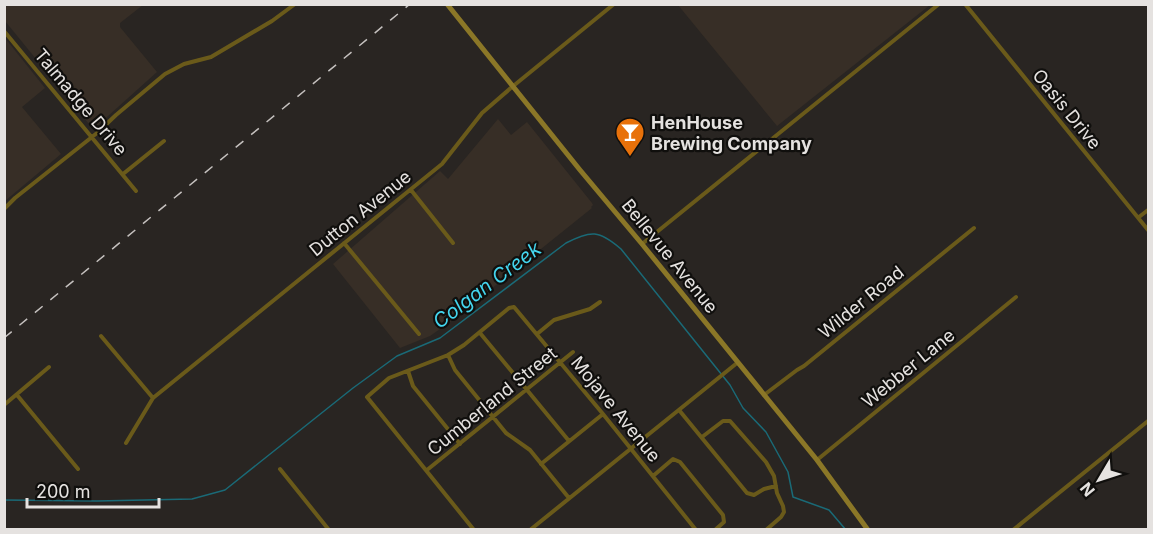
<svg xmlns="http://www.w3.org/2000/svg" width="1153" height="534" font-family="Inter,sans-serif">
	<style>
		.built { fill: #372e26 }
		.lines { fill: none; stroke-linecap: round; stroke-linejoin: round }
		.stream { stroke: #1a6a77; stroke-width: 1.5 }
		.street { stroke: #6a5a1a; stroke-width: 4 }
		.secondary { stroke: #8b7727; stroke-width: 5 }
		.rail { stroke: #c5c1bf; stroke-width: 1.5; stroke-dasharray: 10 10; stroke-linecap: butt }
		.labels { text-anchor: middle; dominant-baseline: central; stroke-width: 4.5; stroke-linejoin: round; paint-order: stroke }
		.street-label { font-size: 18px; fill: #e5e2e0; stroke: #100f0d }
		.poi-label { font-size: 18px; font-weight: bold; fill: #e5e2e0; stroke: #100f0d; text-anchor: start }
		.water-label { font-size: 20px; font-style: italic; fill: #44d6ef; stroke: #100f0d }
	</style>
	<rect width="100%" height="100%" fill="#292522"/>
	<path class="built" d="M 4,5 L 143,5 L 120,23 L 120,27 L 157,72 L 98,125 L 89,124 L 5,21 Z
		M 678,5 L 930,5 L 777,126 Z
		M 5,38 L 45,88 L 22,107 L 61,154 L 5,201 Z
		M 498,119 L 511,135 L 527,122 L 592,203 L 593,205 L 591,207 L 592,208 L 450,322 L 430,336 L 400,348 L 333,264 L 440,171 L 448,179 Z"/>
	<g class="lines">
		<path class="stream" d="M 4,500 L 97,501 L 192,499 L 225,490 L 353,388 L 397,356 L 440,338 L 566,243 C 591,230 599,230 621,249 L 730,385 L 743,408 L 766,432 L 788,472 L 793,497 L 829,510 L 846,530"/>
		<path class="street" d="M 965,4 L 1148,230
			M 4,31 L 136,191
			M 123,174 L 164,141
			M 411,190 L 453,243
			M 4,209 L 15,198 L 97,133 L 116,115 L 165,74 L 184,64 L 211,57 L 272,21 L 295,4
			M 1139,217 L 1148,210
			M 344,243 L 419,334
			M 642,244 L 939,4
			M 480,333 L 569,441
			M 537,334 L 554,320 L 590,309 L 600,302
			M 101,336 L 153,398
			M 448,355 L 455,370 L 506,433 L 530,450 L 569,498
			M 408,371 L 413,386 L 460,444
			M 17,395 L 78,469
			M 764,395 L 797,370 L 804,366 L 974,228
			M 4,405 L 49,367
			M 679,410 L 747,493 L 754,495 L 764,489 L 776,486
			M 702,437 L 723,421 L 730,421 L 766,462 L 774,476 L 777,493 L 783,506 L 784,512 L 781,517 L 766,530
			M 126,443 L 153,398 L 442,164 L 482,113 L 512,87 L 614,4
			M 817,460 L 1016,297
			M 541,464 L 603,414
			M 280,469 L 329,530
			M 427,470 L 573,352
			M 653,476 L 673,459 L 680,462 L 723,515 L 724,522 L 715,530
			M 474,530 L 367,397 L 389,378 L 448,355 L 464,345 L 509,308 L 514,307 L 603,414 L 696,530
			M 530,530 L 737,363
			M 1013,530 L 1148,421"/>
		<path class="secondary" d="M 447,4 L 580,170 L 642,244 L 817,460 L 868,530"/>
		<path class="rail" d="M 4,338 L 410,4"/>
	</g>
	<defs>
		<g id="bar-pin" transform="scale(1.5)"><path d="M0 17L-7.5 6A9.5 9.5 0 1 1 7.5 6Z" fill="#e8710a" stroke="#100f0d"/><path d="M-6-5H6L.8 .8V4.5H3.5V6h-7V4.5H-.8V.8Z" fill="#fff"/></g>
	</defs>
	<g fill-rule="evenodd">
		<use href="#bar-pin" x="630" y="132"/>
	</g>
	<g class="labels">
		<g class="street-label">
			<text transform="translate(81 102) rotate(50)">Talmadge Drive</text>
			<text transform="translate(1067 109) rotate(51)">Oasis Drive</text>
			<text transform="translate(360 213) rotate(-39)">Dutton Avenue</text>
			<text transform="translate(670 256) rotate(51)">Bellevue Avenue</text>
			<text transform="translate(861 302) rotate(-39)">Wilder Road</text>
			<text transform="translate(908 368) rotate(-39)">Webber Lane</text>
			<text transform="translate(492 401) rotate(-39)">Cumberland Street</text>
			<text transform="translate(616 409) rotate(51)">Mojave Avenue</text>
		</g>
		<g class="poi-label">
			<text x="651" y="122">HenHouse<tspan x="651" dy="21">Brewing Company</tspan></text>
		</g>
		<g class="water-label">
			<text transform="translate(487 285) rotate(-37)">Colgan Creek</text>
		</g>
	</g>
	<rect width="1153" height="534" fill="none" stroke="#e5e2e0" stroke-width="12"/>
	<g transform="translate(1099 480) rotate(231)" stroke="#100f0d" stroke-width="4.5" paint-order="stroke">
	<path d="M0-4.5L10 22L0 15L-10 22Z" fill="#e5e2e0"/>
	<text y="-9" font-size="16" font-weight="bold" text-anchor="middle" fill="#e5e2e0">N</text>
	</g>
	<path d="M27 498v9h132v-9" fill="none" stroke="#e5e2e0" stroke-width="3"/>
	<text x="36" y="498" font-size="18" fill="#e5e2e0" stroke="#100f0d" stroke-width="4.5" paint-order="stroke">200 m</text>
</svg>
